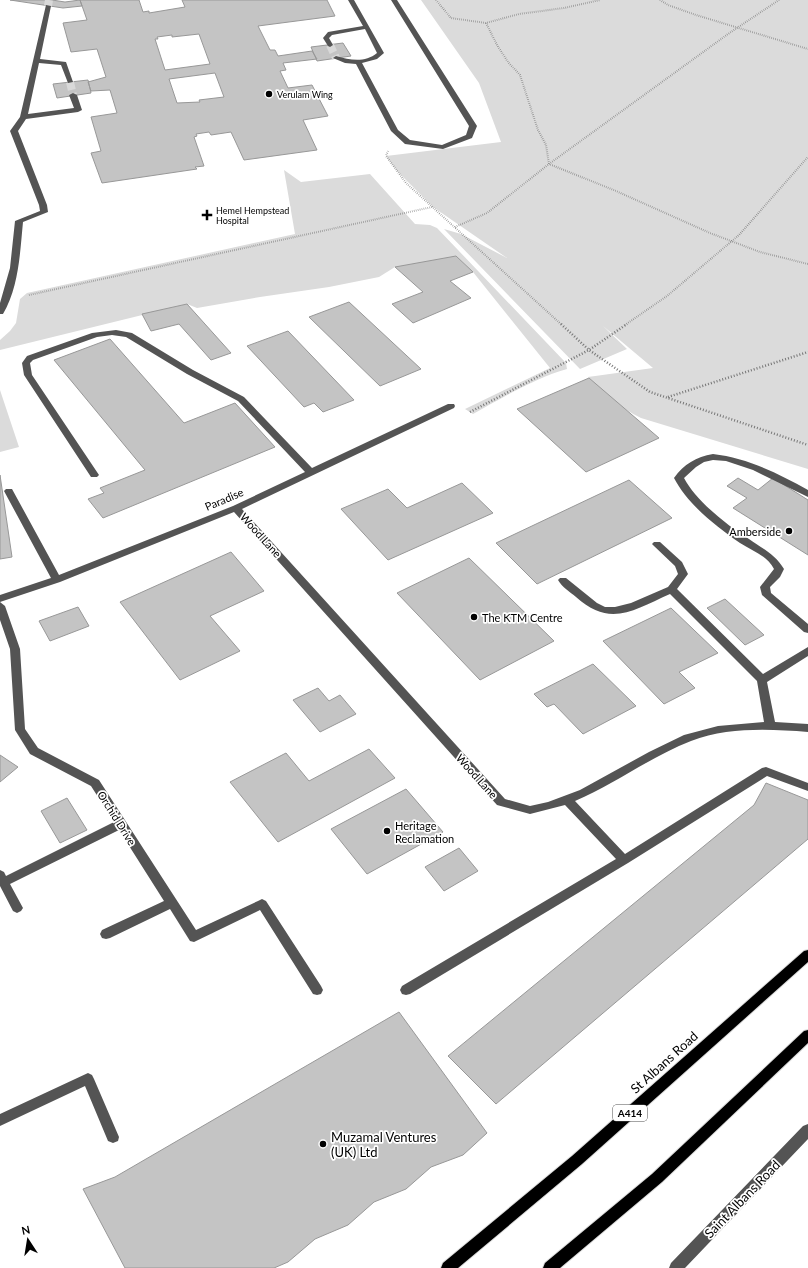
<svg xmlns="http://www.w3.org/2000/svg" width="808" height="1268" font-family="Lato,sans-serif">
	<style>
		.green { fill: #dbdbdb }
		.building { fill: #c4c4c4; stroke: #989898; fill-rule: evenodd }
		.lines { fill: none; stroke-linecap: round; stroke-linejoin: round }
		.minor-tunnel { stroke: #d9d9d9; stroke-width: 8; stroke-dasharray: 8 3.5; stroke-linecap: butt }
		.major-casing { stroke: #dbdbdb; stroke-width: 2 }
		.path-far1 { stroke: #767676; stroke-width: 2; stroke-dasharray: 0.5 1.5; stroke-linecap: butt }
		.path { stroke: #767676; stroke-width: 2.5; stroke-dasharray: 1 2; stroke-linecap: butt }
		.minor { fill: #545454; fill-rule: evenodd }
		.major { fill: #000; fill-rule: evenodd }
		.poi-dot { fill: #000; stroke: #fff; stroke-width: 1.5 }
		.labels { text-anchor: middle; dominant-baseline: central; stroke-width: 3.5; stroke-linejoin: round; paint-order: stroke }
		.far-poi-label { font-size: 9px; fill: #000; stroke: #fff; text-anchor: start }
		.shield { fill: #fff; stroke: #4c4c4c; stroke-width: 1 }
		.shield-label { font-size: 10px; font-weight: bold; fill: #000 }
		.street-label { font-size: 11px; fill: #000; stroke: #fff }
		.poi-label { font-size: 11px; fill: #000; stroke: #fff; text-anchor: start }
		.near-street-label { font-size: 13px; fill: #000; stroke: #fff }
		.near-poi-label { font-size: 13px; fill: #000; stroke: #fff; text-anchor: start }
	</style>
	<rect width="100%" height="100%" fill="#fff"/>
	<path class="green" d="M 421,0 L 808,0 L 808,469 L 641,418 C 620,408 604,393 588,377 L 653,368 L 603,326 L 627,349 L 580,369 L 444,229 L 461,234 L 507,258 L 433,207 L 398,172 L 386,156 L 501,142 L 479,83 Z
		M 284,170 L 301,182 L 370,174 L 415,224 L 430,225 L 437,228 L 566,363 L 567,369 C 535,378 502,398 473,414 L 465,409 L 550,368 L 473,272 L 456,256 L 425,269 L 395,267 L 379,277 L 329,287 L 260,297 L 197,308 L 187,304 L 0,350 L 0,340 L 10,331 L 16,323 L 20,299 L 27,293 L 295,234 Z
		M 0,390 L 19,447 L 0,452 Z"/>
	<path class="building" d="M 10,0 L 52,0 L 65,2 L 80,0 L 82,6 L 63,8 Z
		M 80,0 L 139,0 L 143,12 L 149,11 L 149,13 L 185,7 L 182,0 L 327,0 L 335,16 L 258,26 L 270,50 L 275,50 L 278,56 L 312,51 L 317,59 L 283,63 L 286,70 L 280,71 L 288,88 L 312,85 L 328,116 L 303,120 L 317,150 L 244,160 L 231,132 L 211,135 L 209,132 L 196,134 L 197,136 L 194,137 L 204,166 L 195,167 L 197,169 L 102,183 L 91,153 L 101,151 L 91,117 L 117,113 L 110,90 L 91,91 L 88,82 L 106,77 L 97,49 L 71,52 L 63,23 L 87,20 ZM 199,34 L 210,64 L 165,70 L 155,39 L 158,39 L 157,37 L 172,35 L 172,37 ZM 215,73 L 224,97 L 199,100 L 200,102 L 177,103 L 169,79 Z
		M 343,43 L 351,56 L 317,61 L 311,47 Z
		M 88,80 L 91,93 L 57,98 L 53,84 Z
		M 456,256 L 473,272 L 450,281 L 471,298 L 413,323 L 392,304 L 423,292 L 395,267 Z
		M 349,302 L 421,369 L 380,386 L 309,317 Z
		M 187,304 L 231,353 L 211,360 L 179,324 L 151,331 L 142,314 Z
		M 288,331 L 354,400 L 323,412 L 314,403 L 304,407 L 247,346 Z
		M 110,339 L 184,423 L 235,403 L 275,447 L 103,518 L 88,499 L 104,493 L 100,488 L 145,470 L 54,360 Z
		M 589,378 L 659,438 L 586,472 L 517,409 Z
		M 0,475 L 12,557 L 0,559 Z
		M 738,478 L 758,490 L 773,478 L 808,500 L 808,555 L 733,508 L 747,498 L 727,486 Z
		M 629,480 L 672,518 L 537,584 L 496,543 Z
		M 462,483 L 493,513 L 388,560 L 341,509 L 388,489 L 407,508 Z
		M 231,552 L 264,591 L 210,616 L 240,651 L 180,680 L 120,602 Z
		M 469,558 L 554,641 L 480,680 L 397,593 Z
		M 725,599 L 764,635 L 745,645 L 707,608 Z
		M 78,607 L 89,626 L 50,641 L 39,621 Z
		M 671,608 L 718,653 L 679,672 L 695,688 L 664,704 L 603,641 Z
		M 593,664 L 636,706 L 583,734 L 554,704 L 547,707 L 534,694 Z
		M 318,688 L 329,701 L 340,695 L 356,714 L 320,732 L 293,700 Z
		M 369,749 L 395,778 L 278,842 L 230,782 L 286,753 L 309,781 Z
		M 0,755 L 18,767 L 0,782 Z
		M 766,783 L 808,800 L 808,839 L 496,1104 L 448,1056 L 754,805 Z
		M 406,789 L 443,832 L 367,874 L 331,829 Z
		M 67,798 L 87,830 L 60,843 L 41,811 Z
		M 459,848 L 478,871 L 444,891 L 425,867 Z
		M 399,1012 L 487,1133 L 463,1155 L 431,1167 L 406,1189 L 374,1202 L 348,1225 L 315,1239 L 288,1262 L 274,1268 L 125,1268 L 83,1189 L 115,1177 Z"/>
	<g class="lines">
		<path class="minor-tunnel" d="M 48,6 L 49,0
			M 330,45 L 336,58
			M 70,82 L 73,95"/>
		<g class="major-casing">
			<path id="major" d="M 808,950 L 808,962 L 582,1164 L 458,1268 L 441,1268 L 443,1263 L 572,1156 L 804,951 Z
				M 808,1030 L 808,1043 L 662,1182 L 560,1268 L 543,1268 L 545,1263 L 652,1174 L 804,1031 Z"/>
		</g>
		<path class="path-far1" d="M 436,0 L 451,18 L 486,23 L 519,14 L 564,8 L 600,0
			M 660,0 L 668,5 L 696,15 L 808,49
			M 779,0 L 728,34 L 549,164 L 616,191 L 710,233 L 760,252 L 808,264
			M 388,151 L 386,156 L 406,183 L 562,325
			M 455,227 L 487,213 L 549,164 L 546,145 L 538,130 L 520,75 L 508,62 L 497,45 L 486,23
			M 29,295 L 432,207
			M 625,325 L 667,296 L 739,235 L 808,157"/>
		<path class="path" d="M 561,324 L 589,350 L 650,392 L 808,445
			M 668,397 L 808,352
			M 470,412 L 589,350 L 627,324"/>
		<path class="minor" d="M 348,0 L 354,0 L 384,53 L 377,59 L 362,63 L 398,130 L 410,140 L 442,145 L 466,135 L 469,126 L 391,0 L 397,0 L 477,126 L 472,138 L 443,149 L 405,144 L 391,131 L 356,64 L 345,63 L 333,58 L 336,56 C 350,60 365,63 377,53 L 365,29 L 332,35 L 329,38 L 333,45 L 330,47 L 328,46 L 323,38 L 328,32 L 363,26 Z
			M 46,5 L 51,6 L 40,59 L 66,62 L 73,82 L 68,83 L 61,65 L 39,63 L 28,114 L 74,108 L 69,95 L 73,93 L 77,95 L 82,110 L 78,112 L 26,119 L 18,131 L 47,205 L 48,212 L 23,222 C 20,252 19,287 3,314 L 0,314 L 0,303 L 10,268 L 15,221 L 40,211 L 39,205 L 10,131 L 20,117 Z
			M 116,330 L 132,333 L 193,370 L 244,397 L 312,468 L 448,404 L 454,404 L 455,406 L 454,408 L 242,509 L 505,799 L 530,806 L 548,802 L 580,790 L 649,752 L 684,735 L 718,726 L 764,722 L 757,681 L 670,594 C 634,610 610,628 576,597 C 570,592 562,587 558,580 L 560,578 L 566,578 L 597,603 L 605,607 L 615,607 L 631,603 L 668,587 L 678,574 L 675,566 L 654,546 L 652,544 L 654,542 L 660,542 L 682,562 L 688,574 L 677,589 L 763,674 L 808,647 L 808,656 L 767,682 L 775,722 L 808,724 L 808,732 C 769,729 728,727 691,741 C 650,757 615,784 575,801 L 625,854 L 762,768 L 766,767 L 808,783 L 808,791 L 767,776 L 628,863 L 410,994 L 406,995 L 402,994 L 400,990 L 402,986 L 616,859 L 565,805 L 530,814 L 497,805 L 234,512 L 60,582 L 0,602 L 5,606 L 20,649 L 25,729 L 38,748 L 99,780 L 196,930 L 258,901 L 262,899 L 266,901 L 321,986 L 323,990 L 321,994 L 317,995 L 313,994 L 260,910 L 194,942 L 190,941 L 170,909 L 110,938 L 106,939 L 102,938 L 100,934 L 102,930 L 164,901 L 119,830 L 10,884 L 23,908 L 21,911 L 17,913 L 13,911 L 0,886 L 0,870 L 4,872 L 6,876 L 114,822 L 91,786 L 30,754 L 15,730 L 10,649 L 0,620 L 0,595 L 51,578 L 4,491 L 6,489 L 12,489 L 59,575 L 233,506 L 305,472 L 238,401 L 187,374 L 126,337 L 112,335 L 97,337 L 33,360 L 30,363 L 32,375 L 99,475 L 97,477 L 91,477 L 24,375 L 22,363 L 27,356 L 92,333 Z
			M 713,454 C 747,458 778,473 808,490 L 808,497 L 753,470 L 726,461 L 713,460 L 704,462 L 696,467 L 684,478 C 696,501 728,526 749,539 C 763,549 775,554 784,569 L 780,577 L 770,587 L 771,593 L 808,624 L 808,633 L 804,632 L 762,595 L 760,587 L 774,569 C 767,555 752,551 740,543 C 716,526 688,505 674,478 C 684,464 696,457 713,454 Z
			M 88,1073 L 92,1075 L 94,1079 L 119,1137 L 118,1141 L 113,1143 L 108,1141 L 85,1086 L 0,1126 L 0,1114 Z
			M 808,1124 L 808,1139 L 685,1268 L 669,1268 L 671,1263 L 803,1126 Z"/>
		<use href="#major" class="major"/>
	</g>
	<g class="poi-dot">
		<circle cx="269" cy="94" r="4"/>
		<path d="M205 209h4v4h4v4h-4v4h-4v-4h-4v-4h4z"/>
		<circle cx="789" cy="531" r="4"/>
		<circle cx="474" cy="617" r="4"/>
		<circle cx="387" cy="831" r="4"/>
		<circle cx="323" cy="1144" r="4"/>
	</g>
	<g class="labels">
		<g class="far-poi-label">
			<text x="277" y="94">Verulam Wing</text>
			<text x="216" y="210">Hemel Hempstead<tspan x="216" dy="10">Hospital</tspan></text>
		</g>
		<rect class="shield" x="613" y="1105" width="34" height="16" rx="3"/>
		<g class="shield-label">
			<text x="630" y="1113">A414</text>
		</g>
		<g class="street-label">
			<text transform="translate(224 499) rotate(-23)">Paradise</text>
			<text transform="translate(261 535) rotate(48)">Wood Lane</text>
			<text transform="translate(477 776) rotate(48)">Wood Lane</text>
			<text transform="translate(117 818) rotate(58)">Orchid Drive</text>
		</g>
		<g class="poi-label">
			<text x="781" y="531" text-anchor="end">Amberside</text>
			<text x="482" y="617">The KTM Centre</text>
			<text x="395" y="825">Heritage<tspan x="395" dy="13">Reclamation</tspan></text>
		</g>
		<g class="near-street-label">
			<text transform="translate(664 1062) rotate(-42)">St Albans Road</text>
			<text transform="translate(742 1199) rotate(-46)">Saint Albans Road</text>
		</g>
		<g class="near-poi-label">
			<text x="331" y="1137">Muzamal Ventures<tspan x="331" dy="15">(UK) Ltd</tspan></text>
		</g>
	</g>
	<g transform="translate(28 1240) rotate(348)" stroke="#ffffff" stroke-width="3" paint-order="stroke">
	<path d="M0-3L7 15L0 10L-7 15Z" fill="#000000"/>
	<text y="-6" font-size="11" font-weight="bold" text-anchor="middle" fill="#000000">N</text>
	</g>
</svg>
